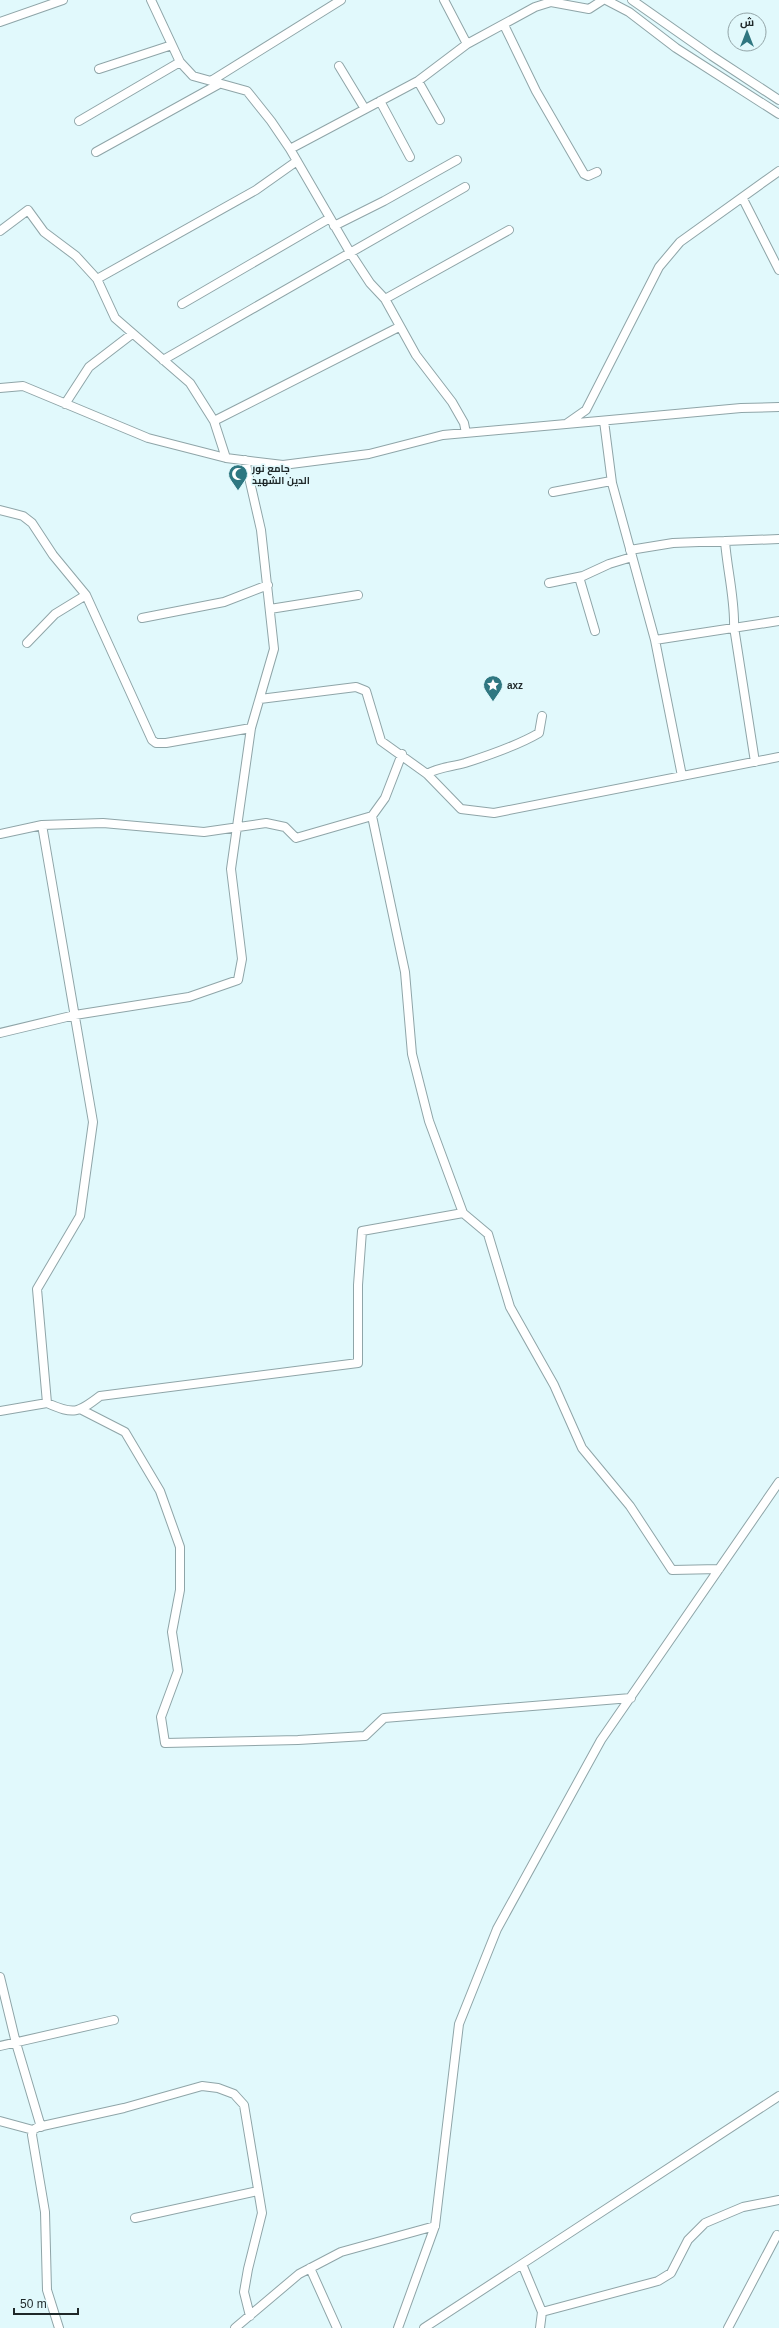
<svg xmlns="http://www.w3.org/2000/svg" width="779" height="2328" font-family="Arial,Cairo,sans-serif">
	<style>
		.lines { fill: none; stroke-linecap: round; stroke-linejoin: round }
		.minor-casing { stroke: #8fa5a8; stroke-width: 10 }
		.minor { stroke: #fff; stroke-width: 8 }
		.labels { text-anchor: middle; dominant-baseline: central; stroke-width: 3.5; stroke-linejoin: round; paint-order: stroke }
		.poi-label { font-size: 10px; font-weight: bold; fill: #1f2829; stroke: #e1f9fc; text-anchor: start }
	</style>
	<rect width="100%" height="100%" fill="#e1f9fc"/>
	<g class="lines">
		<g class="minor-casing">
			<path id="minor" d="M 151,0 L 180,62 L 193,76 L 247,91 L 271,121 L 290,149 L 351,254 L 370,283 L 385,299 L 416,355 L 452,402 L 464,423 L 466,433
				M 444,0 L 467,44
				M 606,0 L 629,12 L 676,48 L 779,114
				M 632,0 L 712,56 L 779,100
				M 0,22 L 63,0
				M 504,25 L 536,91 L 584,174 L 588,176 L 597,172
				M 339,66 L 365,109
				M 99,69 L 172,45
				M 211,81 L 341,0
				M 418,81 L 440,120
				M 380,101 L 410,157
				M 79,121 L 180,62
				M 290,149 L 418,81 L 467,44 L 535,7 L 551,2 L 589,9 L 603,0
				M 96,152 L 219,84
				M 743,199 L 779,270
				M 334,226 L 384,201 L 457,160
				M 0,231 L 28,210 L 44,232 L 76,256 L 97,279 L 115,318 L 190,383 L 214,421 L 226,458
				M 97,279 L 256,190 L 297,161
				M 385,299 L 509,230
				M 182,304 L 330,218
				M 163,360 L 465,187
				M 0,388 L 23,386 L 148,438 L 226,458 L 283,465 L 369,454 L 443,435 L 566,424 L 586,410 L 659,267 L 680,242 L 779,171
				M 65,404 L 89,367 L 132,334
				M 214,421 L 399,327
				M 604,421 L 612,483 L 655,640 L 682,776
				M 566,424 L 741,408 L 779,407
				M 553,492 L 611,481
				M 0,510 L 23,516 L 32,523 L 53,555 L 86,595 L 152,740 L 156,743 L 166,743 L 251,728
				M 725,541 C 727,569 735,599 734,627 L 755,762
				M 630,550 L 673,543 L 779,539
				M 579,577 L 595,631
				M 549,583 L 583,576 L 609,564 L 632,557
				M 270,609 L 358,595
				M 142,618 L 224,602 L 268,585
				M 655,640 L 779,621
				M 27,643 L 55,614 L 86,595
				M 260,699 L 356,687 L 366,691 L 381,741 L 427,774 L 461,809 L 494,813 L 779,757
				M 427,774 C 439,767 451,767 465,763 C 490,755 517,746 539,733 L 542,716
				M 372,816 L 405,972 L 412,1054 L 429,1121 L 463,1213 L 488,1234 L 510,1307 L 554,1385 L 582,1448 L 630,1506 L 672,1570 L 719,1569
				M 0,834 L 42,825 L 103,823 L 204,832 L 266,823 L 285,827 L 296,838 L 372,816 L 385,798 L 402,754
				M 0,1033 L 75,1015 L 189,997 L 238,980 L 242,959 L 231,869 L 251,728 L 274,649 L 261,530 L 245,460
				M 47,1403 C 74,1415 78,1413 100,1396 L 358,1363 L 358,1285 L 362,1231 L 463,1213
				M 82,1410 L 125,1432 L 160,1491 L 180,1547 L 180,1590 L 172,1632 L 178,1671 L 161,1717 L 165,1743 L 298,1740 L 365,1736 L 384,1718 L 631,1698
				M 0,1411 L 47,1403 L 37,1289 L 80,1216 L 93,1122 L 42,825
				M 0,1977 L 16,2043 L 41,2127
				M 0,2046 L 114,2020
				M 0,2121 L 33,2130
				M 135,2218 L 258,2191
				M 522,2264 L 542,2312 L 540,2328
				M 310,2268 L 337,2328
				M 542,2312 L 658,2281 L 671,2273 L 688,2240 L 705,2223 L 743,2207 L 779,2200
				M 59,2328 L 47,2290 L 45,2212 L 32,2135 L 33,2130 L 38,2127 L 124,2108 L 202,2086 L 218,2088 L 234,2094 L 244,2105 L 262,2213 L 248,2269 L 244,2292 L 250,2316
				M 235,2328 L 299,2274 L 341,2252 L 435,2226
				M 398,2328 L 435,2226 L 459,2024 L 497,1929 L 601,1740 L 779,1482
				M 424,2328 L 779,2096
				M 728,2328 L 777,2235"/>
		</g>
		<use href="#minor" class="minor"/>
	</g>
	<defs>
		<g id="mosque-pin" transform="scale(1)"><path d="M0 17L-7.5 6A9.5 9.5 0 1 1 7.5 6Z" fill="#2f7781" stroke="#e1f9fc"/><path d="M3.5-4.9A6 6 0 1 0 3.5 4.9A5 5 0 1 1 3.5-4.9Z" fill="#fff"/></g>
		<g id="sight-pin" transform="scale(1)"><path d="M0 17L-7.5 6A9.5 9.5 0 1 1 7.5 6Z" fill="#2f7781" stroke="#e1f9fc"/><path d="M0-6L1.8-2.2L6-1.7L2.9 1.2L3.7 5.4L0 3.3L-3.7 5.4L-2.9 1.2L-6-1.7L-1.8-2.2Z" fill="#fff"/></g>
	</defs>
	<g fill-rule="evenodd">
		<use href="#mosque-pin" x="238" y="474"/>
		<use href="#sight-pin" x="493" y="685"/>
	</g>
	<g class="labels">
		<g class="poi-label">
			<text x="252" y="468">جامع نور<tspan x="252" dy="12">الدين الشهيد</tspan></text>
			<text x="507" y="685">axz</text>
		</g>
	</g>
	<g transform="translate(747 32)"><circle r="19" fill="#e1f9fc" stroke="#93a5a8"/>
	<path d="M0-3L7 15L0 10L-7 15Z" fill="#2f7781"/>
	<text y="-6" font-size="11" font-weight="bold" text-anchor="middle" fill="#1f2829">ش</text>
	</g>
	<path d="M14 2308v6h64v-6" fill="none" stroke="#1f2829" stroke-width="2"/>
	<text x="20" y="2308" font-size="12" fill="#1f2829" stroke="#e1f9fc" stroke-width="3" paint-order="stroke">50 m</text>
</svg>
